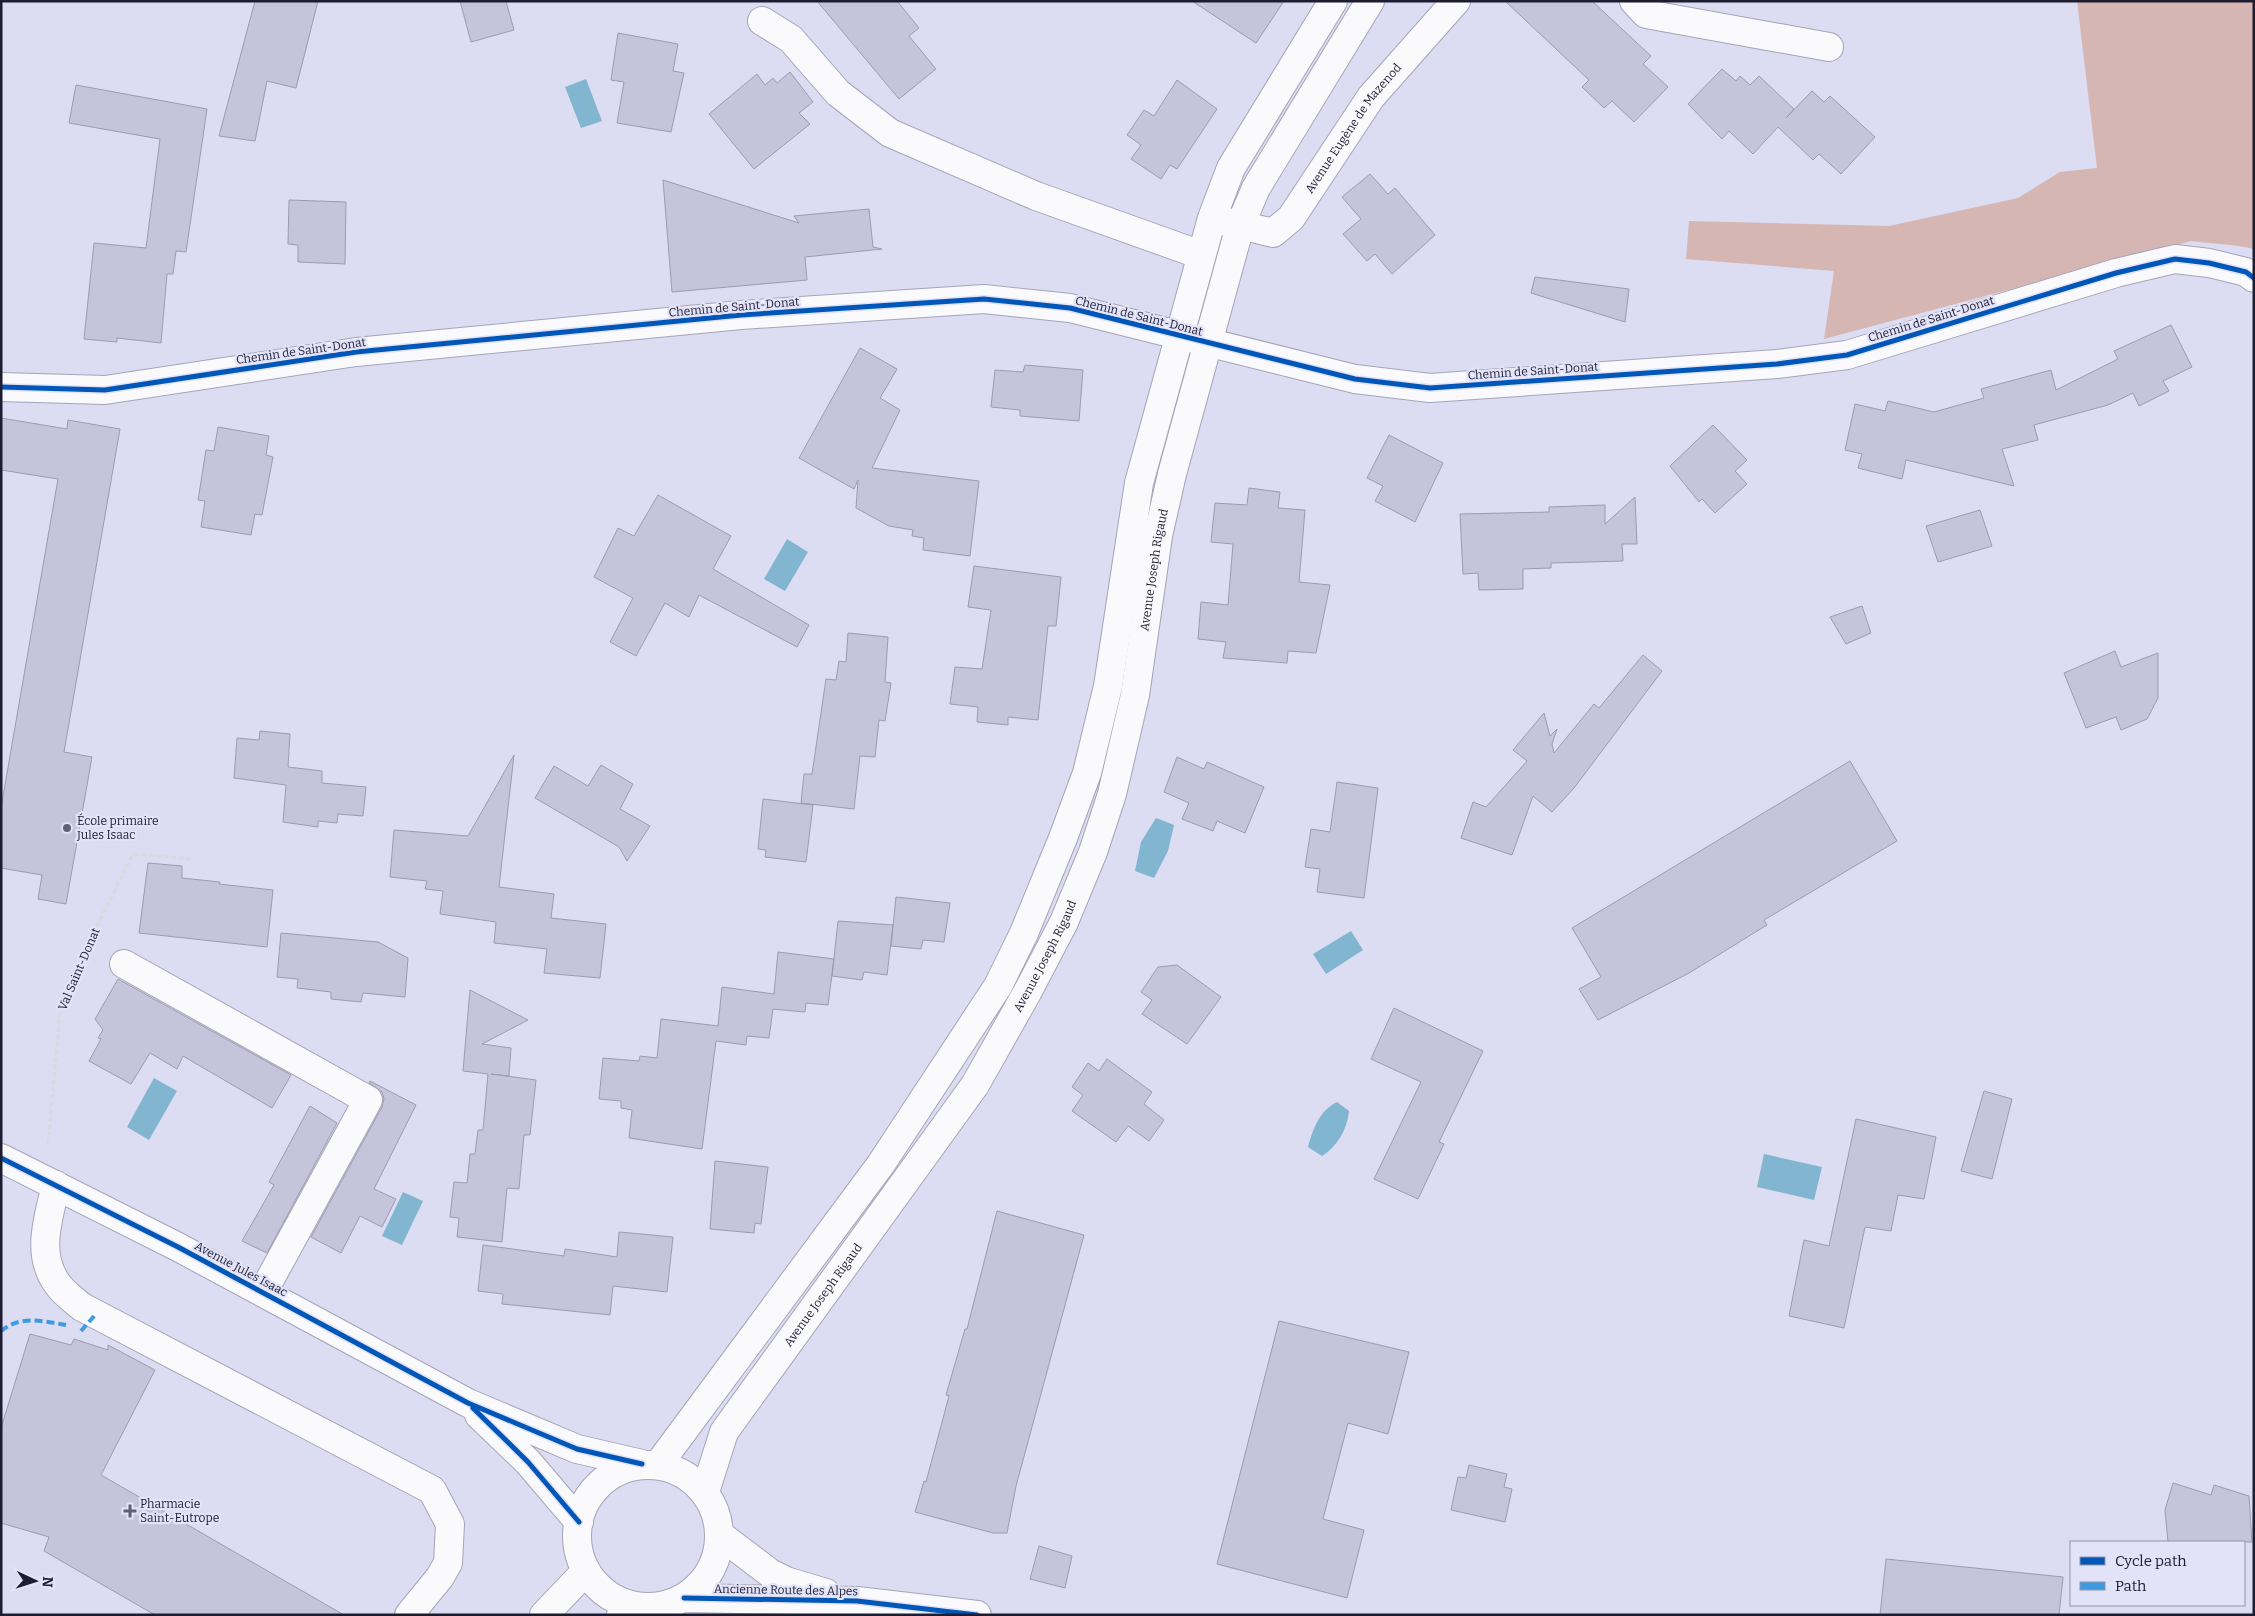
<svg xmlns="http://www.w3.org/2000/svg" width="2255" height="1616" font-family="Bitter,serif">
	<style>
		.green { fill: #d5b6b2 }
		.water { fill: #82b5d0 }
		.building { fill: #c5c4da; stroke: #9c9bae }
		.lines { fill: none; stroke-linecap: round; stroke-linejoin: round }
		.minor-casing { stroke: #a5a4b8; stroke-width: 30 }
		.major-casing { stroke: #a5a4b8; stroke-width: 30 }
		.path { stroke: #d9d9e0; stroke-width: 3; stroke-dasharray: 5 2.5; stroke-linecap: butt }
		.minor { stroke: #fafafd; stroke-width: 28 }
		.major { stroke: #fafafd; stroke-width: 28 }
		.quiet { stroke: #3c9be1; stroke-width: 4; stroke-dasharray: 8 4; stroke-linecap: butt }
		.cycleway-casing { stroke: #e2e2f8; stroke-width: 8 }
		.cycleway { stroke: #0057b8; stroke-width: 5 }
		.poi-dot { fill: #605f74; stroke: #e2e2f8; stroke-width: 2 }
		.labels { text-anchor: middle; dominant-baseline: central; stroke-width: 4.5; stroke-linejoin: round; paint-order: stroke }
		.street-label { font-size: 12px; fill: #1d1c30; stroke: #e2e2f8 }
		.poi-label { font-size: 12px; fill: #1d1c30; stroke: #e2e2f8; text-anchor: start }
	</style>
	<rect width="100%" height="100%" fill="#dcdcf3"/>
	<path class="green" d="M 2077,1 L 2254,1 L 2254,249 C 2233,244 2212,244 2191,241 L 1824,339 L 1834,271 L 1686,259 L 1689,221 L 1889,226 L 2018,198 L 2060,172 L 2097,168 Z"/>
	<path class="water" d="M 586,79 L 602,121 L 581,128 L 565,87 Z
		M 787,539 L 808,552 L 785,591 L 764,579 Z
		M 1156,818 L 1174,825 L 1168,851 L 1154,878 L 1135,871 L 1141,842 Z
		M 1351,931 L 1363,950 L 1326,974 L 1313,954 Z
		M 154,1078 L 177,1091 L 149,1140 L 127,1127 Z
		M 1337,1102 L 1349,1111 C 1347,1130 1337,1147 1322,1156 L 1308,1147 C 1313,1129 1319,1111 1337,1102 Z
		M 1764,1154 L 1822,1167 L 1814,1200 L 1757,1187 Z
		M 403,1192 L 423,1201 L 402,1245 L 382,1236 Z"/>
	<path class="building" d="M 255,1 L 318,1 L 296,88 L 267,81 L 255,141 L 219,136 Z
		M 460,1 L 506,1 L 514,30 L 471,42 Z
		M 817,1 L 897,1 L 919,28 L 909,36 L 936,69 L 899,99 Z
		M 1192,1 L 1284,1 L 1256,43 Z
		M 1505,1 L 1592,1 L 1651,56 L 1643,64 L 1668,87 L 1634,122 L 1612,101 L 1604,108 L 1582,87 L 1589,80 Z
		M 618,33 L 678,44 L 673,71 L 684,73 L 671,132 L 617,123 L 624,82 L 611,80 Z
		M 1722,69 L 1736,81 L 1740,76 L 1750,85 L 1759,76 L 1794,109 L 1786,118 L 1812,91 L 1824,102 L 1830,96 L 1875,137 L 1841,174 L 1819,154 L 1813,160 L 1778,127 L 1753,154 L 1729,131 L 1722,139 L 1688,104 Z
		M 790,72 L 813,102 L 799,113 L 810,124 L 754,169 L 709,114 L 757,74 L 765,85 L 773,78 L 777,83 Z
		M 1177,80 L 1217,109 L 1177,169 L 1170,165 L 1161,179 L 1131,159 L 1141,145 L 1127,135 L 1144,110 L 1154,116 Z
		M 76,85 L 207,109 L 186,252 L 176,251 L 173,274 L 167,274 L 161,343 L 117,338 L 117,342 L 84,339 L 94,243 L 146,248 L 160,139 L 69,123 Z
		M 1370,174 L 1388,194 L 1395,188 L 1435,235 L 1392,274 L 1375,254 L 1367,261 L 1343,234 L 1361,219 L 1342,197 Z
		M 663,180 L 799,223 L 794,216 L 869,209 L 873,247 L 882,249 L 805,257 L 807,280 L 672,292 Z
		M 289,200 L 346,202 L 345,264 L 298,262 L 298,245 L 288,244 Z
		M 1535,277 L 1629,289 L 1625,322 L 1531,293 Z
		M 2171,325 L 2192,367 L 2163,381 L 2169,391 L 2139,406 L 2133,393 L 2108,405 L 2034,425 L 2038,440 L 2002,449 L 2014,486 L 1906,460 L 1902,479 L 1858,468 L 1862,454 L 1845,450 L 1855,404 L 1885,411 L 1888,401 L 1934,412 L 1984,398 L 1981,389 L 2051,370 L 2056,390 L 2118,359 L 2114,351 Z
		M 860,348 L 897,369 L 880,398 L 900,410 L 872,468 L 979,481 L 970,556 L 923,550 L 924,538 L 912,536 L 913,530 L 889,526 L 856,508 L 858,480 L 854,489 L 799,458 Z
		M 1025,365 L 1083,370 L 1079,421 L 1020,416 L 1020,410 L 991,407 L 995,370 L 1023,372 Z
		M 1,418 L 67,429 L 68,420 L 120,429 L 64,752 L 92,757 L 66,904 L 38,899 L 42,875 L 1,868 L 1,808 L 58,479 L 1,470 Z
		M 1713,425 L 1747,460 L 1735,471 L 1747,484 L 1715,513 L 1702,499 L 1699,502 L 1670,466 Z
		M 218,427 L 269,436 L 266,455 L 273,457 L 262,515 L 255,514 L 251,535 L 201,527 L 205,501 L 198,500 L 206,450 L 214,451 Z
		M 1389,435 L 1443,463 L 1415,522 L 1375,501 L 1383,486 L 1367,478 Z
		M 1249,488 L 1280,492 L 1278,508 L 1305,510 L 1299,582 L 1330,585 L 1316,653 L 1288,651 L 1287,663 L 1223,658 L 1226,642 L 1198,639 L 1201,602 L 1228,605 L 1233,544 L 1211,542 L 1215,503 L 1247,505 Z
		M 658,495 L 731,536 L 713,569 L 809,625 L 797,647 L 699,595 L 689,617 L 665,603 L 636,656 L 610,642 L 633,598 L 594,577 L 618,528 L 634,536 Z
		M 1635,497 L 1637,544 L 1622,544 L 1623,561 L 1551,563 L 1551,568 L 1523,569 L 1523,589 L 1479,590 L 1478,573 L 1463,574 L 1460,514 L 1549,512 L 1549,507 L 1605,505 L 1605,524 Z
		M 1980,510 L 1992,546 L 1938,562 L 1926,526 Z
		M 974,566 L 1061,577 L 1056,626 L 1048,626 L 1038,720 L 1008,717 L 1008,725 L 977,722 L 978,707 L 950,704 L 955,667 L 982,669 L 991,610 L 968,607 Z
		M 1862,606 L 1871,633 L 1846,644 L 1830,617 Z
		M 848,633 L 888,637 L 885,682 L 891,683 L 885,721 L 879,720 L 875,757 L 860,756 L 854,809 L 801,803 L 804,774 L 812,774 L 826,679 L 836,680 L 839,661 L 846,662 Z
		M 2115,651 L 2121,667 L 2158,653 L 2158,698 L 2147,719 L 2121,730 L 2116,717 L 2086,728 L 2064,673 Z
		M 1643,655 L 1662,671 L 1574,788 L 1552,812 L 1533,796 L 1512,855 L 1461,838 L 1473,802 L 1486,807 L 1527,761 L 1513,750 L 1544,713 L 1550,736 L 1557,729 L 1552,744 L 1554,753 L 1594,704 L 1599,708 Z
		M 260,731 L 290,734 L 288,767 L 322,771 L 322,783 L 366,787 L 363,816 L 338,814 L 337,823 L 318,821 L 318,827 L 283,822 L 286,785 L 234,778 L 237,738 L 259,740 Z
		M 514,755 L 499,887 L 554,894 L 551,918 L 606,924 L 600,978 L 544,973 L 547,949 L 494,943 L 496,922 L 440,914 L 443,891 L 425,889 L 427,881 L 390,877 L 394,830 L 468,836 Z
		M 1177,757 L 1204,769 L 1207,762 L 1264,787 L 1245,833 L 1217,821 L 1213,831 L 1182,819 L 1189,803 L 1164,792 Z
		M 1850,761 L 1897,841 L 1764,920 L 1767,925 L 1689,973 L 1598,1020 L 1579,989 L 1601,977 L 1572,928 Z
		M 601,765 L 633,784 L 620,809 L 650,826 L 627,861 L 619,847 L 535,798 L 554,766 L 588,786 Z
		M 1337,782 L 1378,788 L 1364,898 L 1317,892 L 1320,869 L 1305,867 L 1311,829 L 1330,832 Z
		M 763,799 L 813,805 L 806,862 L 765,857 L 766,850 L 758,849 Z
		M 148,863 L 182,866 L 182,878 L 220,882 L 219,884 L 273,890 L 267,947 L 139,933 Z
		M 896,897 L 950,903 L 944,942 L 923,940 L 921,949 L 891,946 Z
		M 838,921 L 893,925 L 887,975 L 864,972 L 862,980 L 832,976 Z
		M 281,933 L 378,942 L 408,958 L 405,997 L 363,993 L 361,1002 L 331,999 L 331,992 L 297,988 L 298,979 L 277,977 Z
		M 778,952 L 834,959 L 828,1005 L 806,1003 L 805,1012 L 773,1009 L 769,1038 L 747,1036 L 746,1045 L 716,1041 L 702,1149 L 629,1138 L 632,1110 L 621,1108 L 621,1101 L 599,1099 L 603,1058 L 639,1061 L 640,1056 L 657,1058 L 661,1019 L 718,1026 L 722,987 L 774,994 Z
		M 1177,965 L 1221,997 L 1187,1044 L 1142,1014 L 1152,1000 L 1141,992 L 1158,967 Z
		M 118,979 L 291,1075 L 272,1108 L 183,1056 L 177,1069 L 150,1053 L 131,1084 L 89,1061 L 101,1039 L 98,1038 L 103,1030 L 95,1019 Z
		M 470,990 L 528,1020 L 482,1044 L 511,1048 L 509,1076 L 491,1074 L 536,1080 L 530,1135 L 524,1135 L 519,1189 L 507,1188 L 502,1242 L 457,1237 L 459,1218 L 450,1217 L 454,1182 L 467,1183 L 470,1154 L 475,1154 L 478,1130 L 483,1130 L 488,1074 L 463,1071 Z
		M 1394,1008 L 1483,1051 L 1439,1142 L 1444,1144 L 1418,1199 L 1374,1179 L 1421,1082 L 1371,1059 Z
		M 1107,1059 L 1152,1092 L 1144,1104 L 1164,1120 L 1149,1141 L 1128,1126 L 1116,1142 L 1072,1111 L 1083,1095 L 1072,1087 L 1088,1063 L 1099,1071 Z
		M 370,1081 L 416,1105 L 374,1189 L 396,1199 L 382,1227 L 360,1216 L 341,1253 L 311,1237 L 382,1107 L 384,1099 L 382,1092 L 369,1083 Z
		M 1984,1091 L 2012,1099 L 1992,1179 L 1961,1171 Z
		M 310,1106 L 337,1123 L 267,1253 L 242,1241 L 274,1185 L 269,1182 Z
		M 1856,1119 L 1936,1137 L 1924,1199 L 1898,1195 L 1891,1231 L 1865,1227 L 1844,1328 L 1789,1316 L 1804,1240 L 1829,1246 Z
		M 715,1161 L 768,1167 L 761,1224 L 755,1223 L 754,1233 L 710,1229 Z
		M 997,1211 L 1084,1235 L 1016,1486 L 1007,1533 L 993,1533 L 915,1512 L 924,1481 L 926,1482 L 949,1396 L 946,1395 L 965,1329 L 967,1329 Z
		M 619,1232 L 673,1237 L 667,1292 L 613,1286 L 610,1315 L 502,1304 L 503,1294 L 478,1291 L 483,1245 L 564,1256 L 565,1249 L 617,1257 Z
		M 1279,1321 L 1409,1352 L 1388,1434 L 1348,1423 L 1323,1519 L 1364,1530 L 1347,1598 L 1217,1564 Z
		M 30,1334 L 71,1345 L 74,1339 L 108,1350 L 108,1345 L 155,1370 L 101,1475 L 344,1615 L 155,1615 L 44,1551 L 49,1537 L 1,1523 L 1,1428 Z
		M 1469,1465 L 1507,1474 L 1504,1487 L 1512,1489 L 1505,1522 L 1451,1510 L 1458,1477 L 1466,1478 Z
		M 2173,1483 L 2211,1495 L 2214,1485 L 2249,1496 L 2252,1542 L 2168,1542 L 2165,1510 Z
		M 1039,1546 L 1072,1556 L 1065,1588 L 1030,1579 Z
		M 1886,1559 L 2063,1577 L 2059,1615 L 1880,1615 Z"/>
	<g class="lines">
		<g class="minor-casing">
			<g id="minor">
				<path d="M 1634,1 L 1646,14 L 1829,47"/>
				<path d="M 762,21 L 791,39 L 838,93 L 890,133 L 1036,196 L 1201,255"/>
				<path id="s1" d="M 1223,221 L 1273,233 L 1291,218 L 1371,97 L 1456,1"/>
				<path d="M 1,387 L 105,390 L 356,352 L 741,315 L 984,299 L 1070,308 L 1355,379 L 1430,388 L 1777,364 L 1847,355 L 2116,273 L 2175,259 L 2209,263 L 2246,272 L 2254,278"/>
				<path d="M 124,964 L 368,1100 L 263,1292"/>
				<path d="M 56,1185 C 48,1219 35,1256 59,1286 C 65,1294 75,1301 82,1307 L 432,1490 L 450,1524 L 448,1563 L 440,1577 L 409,1615"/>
				<path d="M 658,1465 L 881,1164 L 998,986 L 1024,933 L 1063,838 L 1087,773 L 1108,686 L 1139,483 L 1212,218 L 1231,168 L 1333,1"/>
				<path id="s2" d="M 705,1492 L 724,1432 L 975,1085 L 1028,991 L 1064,922 L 1093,852 L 1112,794 L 1135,695 L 1158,536 L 1172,474 L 1240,226 L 1256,188 L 1370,1"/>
				<path d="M 544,1615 L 586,1571"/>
				<path d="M 621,1615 L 634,1607"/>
			</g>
		</g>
		<g class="major-casing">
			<path id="major" d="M 1,1158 L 178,1247 L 468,1403 L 577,1449 L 642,1464
				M 479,1415 L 528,1462 L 579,1522
				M577 1536a71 71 0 1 1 142 0a71 71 0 1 1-142 0Z
				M 720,1535 L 770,1573 L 786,1581 L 826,1593
				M 684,1598 L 857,1601 L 977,1615"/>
		</g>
		<path class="path" d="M 48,1144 L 60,1015 L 66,995 L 94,932 L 133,854 L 190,859"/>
		<use href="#minor" class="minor"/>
		<use href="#major" class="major"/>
		<path class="quiet" d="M 1,1331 C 20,1315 43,1321 66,1325
			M 81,1331 L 95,1315"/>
		<g class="cycleway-casing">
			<path id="cycleway" d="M 1,387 L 105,390 L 356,352 L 741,315 L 984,299 L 1070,308 L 1355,379 L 1430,388 L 1777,364 L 1847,355 L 2116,273 L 2175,259 L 2209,263 L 2246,272 L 2254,278
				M 1,1158 L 178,1247 L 468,1403 L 577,1449 L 642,1464
				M 473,1408 L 528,1462 L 579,1522
				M 684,1598 L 857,1601 L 977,1615"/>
		</g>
		<use href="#cycleway" class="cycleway"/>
	</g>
	<g class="poi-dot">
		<circle cx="67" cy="828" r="5"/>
		<path d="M127.5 1503.5h5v5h5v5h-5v5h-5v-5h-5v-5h5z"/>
	</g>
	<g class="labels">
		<g class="street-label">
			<text stroke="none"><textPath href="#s1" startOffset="184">Avenue Eugène de Mazenod</textPath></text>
			<text transform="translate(734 307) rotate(-5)">Chemin de Saint-Donat</text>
			<text transform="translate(1139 316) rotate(14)">Chemin de Saint-Donat</text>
			<text transform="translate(1931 319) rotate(-17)">Chemin de Saint-Donat</text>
			<text transform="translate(301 351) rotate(-8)">Chemin de Saint-Donat</text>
			<text transform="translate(1533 371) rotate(-4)">Chemin de Saint-Donat</text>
			<text stroke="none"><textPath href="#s2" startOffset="1042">Avenue Joseph Rigaud</textPath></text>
			<text stroke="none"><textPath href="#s2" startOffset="638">Avenue Joseph Rigaud</textPath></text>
			<text transform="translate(79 969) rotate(-67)">Val Saint-Donat</text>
			<text transform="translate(241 1269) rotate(28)">Avenue Jules Isaac</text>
			<text stroke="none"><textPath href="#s2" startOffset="232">Avenue Joseph Rigaud</textPath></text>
			<text transform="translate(786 1590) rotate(1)">Ancienne Route des Alpes</text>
		</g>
		<g class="poi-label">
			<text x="77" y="821">École primaire<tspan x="77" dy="14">Jules Isaac</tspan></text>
			<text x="140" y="1504">Pharmacie<tspan x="140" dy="14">Saint-Eutrope</tspan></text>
		</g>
	</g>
	<rect width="2255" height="1616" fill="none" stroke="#1d1c30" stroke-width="5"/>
	<rect x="2070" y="1541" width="175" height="65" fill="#e2e2f8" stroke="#9393a8"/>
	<rect x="2080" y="1557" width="25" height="8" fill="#0057b8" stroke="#9393a8"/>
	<text x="2115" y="1566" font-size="15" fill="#1d1c30">Cycle path</text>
	<rect x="2080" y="1582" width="25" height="8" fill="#3c9be1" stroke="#9393a8"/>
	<text x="2115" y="1591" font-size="15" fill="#1d1c30">Path</text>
	<g transform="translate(35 1581) rotate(94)" stroke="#e2e2f8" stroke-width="4" paint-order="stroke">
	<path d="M0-4L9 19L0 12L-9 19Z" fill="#1d1c30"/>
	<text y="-8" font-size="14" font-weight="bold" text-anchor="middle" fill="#1d1c30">N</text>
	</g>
</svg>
